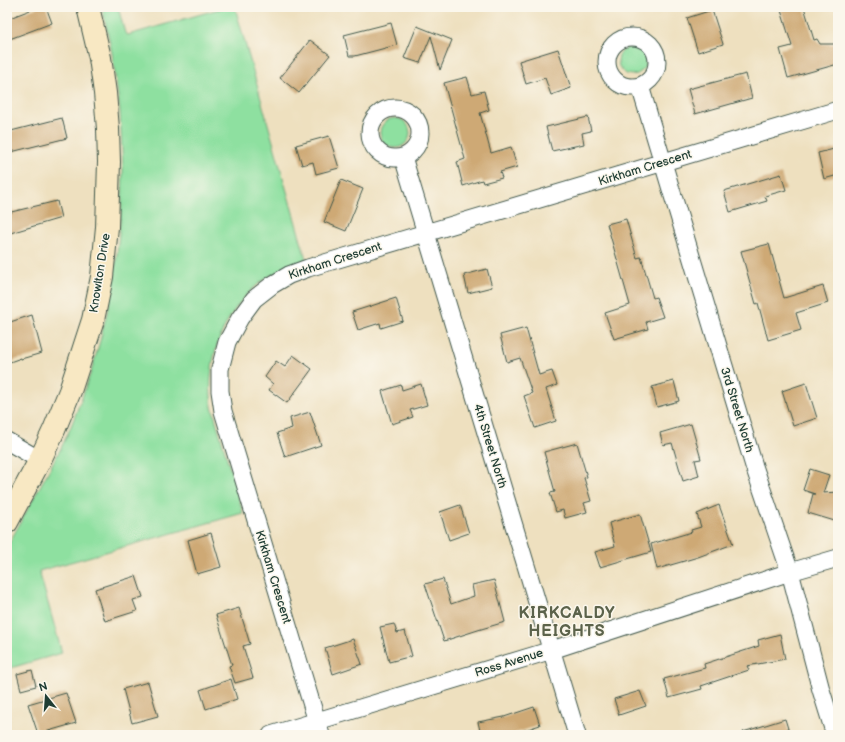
<svg xmlns="http://www.w3.org/2000/svg" width="845" height="742" font-family="'Balsamiq Sans',sans-serif">
	<style>
		.green { fill: #8ee0a0; stroke: #568e6a }
		.building { fill: #cea975 }
		.lines { fill: none; stroke-linecap: round; stroke-linejoin: round }
		.street-casing { stroke: #3e5549; stroke-width: 19 }
		.secondary-casing { stroke: #3e5549; stroke-width: 24 }
		.street { stroke: #fff; stroke-width: 17 }
		.secondary { stroke: #f8e8c3; stroke-width: 22 }
		.labels { text-anchor: middle; dominant-baseline: central; stroke-width: 3; stroke-linejoin: round; paint-order: stroke }
		.street-label { font-size: 12px; fill: #1f3d34; stroke: #fbf7ec }
		.district-label { font-size: 16px; font-weight: bold; letter-spacing: 1px; fill: #5c634b; stroke: #fbf7ec }
	</style>
	<rect width="100%" height="100%" fill="#fbf7ec"/>
	<filter id="ink" filterUnits="userSpaceOnUse"><feTurbulence type="fractalNoise" baseFrequency=".025" numOctaves="2"/><feDisplacementMap in="SourceGraphic" scale="8" xChannelSelector="R" yChannelSelector="G"/><feConvolveMatrix kernelMatrix="1 2 1 2 8 2 1 2 1" color-interpolation-filters="sRGB"/></filter>
	<filter id="wash" filterUnits="userSpaceOnUse"><feTurbulence type="fractalNoise" baseFrequency=".012" numOctaves="4" result="noise"/><feDisplacementMap in="SourceGraphic" scale="16" xChannelSelector="R" yChannelSelector="G"/><feGaussianBlur stdDeviation="0.9" result="paint"/><feColorMatrix in="noise" values="0 0 0 0 0 0 0 0 0 0 0 0 0 0 0 0 0 1.4 0 .05"/><feComposite in="paint" operator="in"/></filter>
	<g filter="url(#wash)">
		<rect width="100%" height="100%" fill="#eee0bf"/>
		<path class="green" d="M 102,7 L 118,7 L 125,33 L 128,35 L 226,7 L 235,7 L 306,259 C 301,262 295,263 289,266 C 281,270 272,274 265,279 C 224,308 205,359 212,407 L 243,513 L 39,571 L 62,653 L 7,669 L 7,547 L 60,450 L 70,429 L 81,400 L 91,372 L 100,341 L 111,296 L 117,254 L 122,201 L 123,169 L 120,111 L 112,53 Z
			M618 61a14 14 0 1 1 28 0a14 14 0 1 1-28 0Z
			M380 133a15 15 0 1 1 30 0a15 15 0 1 1-30 0Z"/>
		<g id="blocks">
			<path class="building" d="M 38,7 L 46,7 L 52,23 L 7,40 L 7,19 Z
				M 780,7 L 804,7 L 814,40 L 817,39 L 820,44 L 838,44 L 838,64 L 788,78 L 780,49 L 792,46 Z
				M 712,10 L 723,44 L 698,52 L 687,18 Z
				M 391,23 L 397,45 L 355,56 L 349,56 L 344,35 Z
				M 417,26 L 452,40 L 440,70 L 431,36 L 420,63 L 404,58 Z
				M 310,40 L 330,55 L 299,93 L 280,78 Z
				M 558,49 L 571,88 L 551,95 L 545,78 L 526,84 L 519,61 Z
				M 746,74 L 752,98 L 695,114 L 688,89 Z
				M 467,77 L 472,94 L 484,91 L 489,110 L 480,113 L 491,153 L 511,147 L 517,167 L 500,172 L 502,178 L 483,183 L 482,180 L 463,186 L 457,162 L 465,159 L 444,83 Z
				M 588,117 L 591,131 L 582,133 L 584,144 L 552,151 L 546,127 Z
				M 62,118 L 67,138 L 7,153 L 7,132 Z
				M 329,136 L 339,168 L 316,174 L 313,162 L 302,165 L 296,145 Z
				M 838,148 L 838,175 L 824,179 L 818,153 Z
				M 781,174 L 786,190 L 765,196 L 767,201 L 730,212 L 724,191 Z
				M 341,180 L 363,189 L 346,231 L 324,222 Z
				M 57,201 L 61,218 L 7,234 L 7,213 Z
				M 626,219 L 637,258 L 641,257 L 653,298 L 656,297 L 663,317 L 646,322 L 648,329 L 614,339 L 605,313 L 630,305 L 607,224 Z
				M 769,244 L 784,298 L 823,286 L 828,303 L 796,313 L 801,330 L 768,340 L 758,303 L 756,304 L 741,251 Z
				M 487,269 L 492,287 L 468,293 L 464,275 Z
				M 396,298 L 403,321 L 381,328 L 380,323 L 358,330 L 352,312 Z
				M 32,315 L 42,353 L 21,359 L 21,358 L 7,363 L 7,323 Z
				M 526,328 L 539,375 L 552,371 L 557,385 L 546,389 L 556,421 L 535,428 L 524,396 L 532,393 L 520,358 L 507,362 L 500,335 Z
				M 293,355 L 312,369 L 287,403 L 269,390 L 273,384 L 265,377 L 276,361 L 285,367 Z
				M 674,381 L 679,401 L 657,407 L 652,387 Z
				M 806,383 L 817,418 L 793,426 L 782,391 Z
				M 421,384 L 427,405 L 410,410 L 413,417 L 392,424 L 382,391 L 401,385 L 402,390 Z
				M 310,412 L 321,445 L 285,457 L 277,433 L 292,428 L 290,418 Z
				M 691,424 L 701,459 L 695,460 L 699,476 L 683,481 L 672,443 L 663,445 L 660,433 Z
				M 577,443 L 587,477 L 584,478 L 591,501 L 584,503 L 587,512 L 565,518 L 563,510 L 556,512 L 550,493 L 555,492 L 544,452 Z
				M 810,469 L 829,475 L 823,493 L 838,492 L 838,522 L 808,513 L 813,494 L 815,494 L 803,490 Z
				M 460,505 L 469,533 L 449,540 L 440,512 Z
				M 719,505 L 733,544 L 698,557 L 657,569 L 651,544 L 692,532 L 691,530 L 701,527 L 697,514 Z
				M 640,514 L 651,552 L 600,567 L 595,552 L 615,546 L 609,523 Z
				M 211,533 L 221,567 L 197,574 L 188,540 Z
				M 136,576 L 143,597 L 133,600 L 137,611 L 105,621 L 95,589 Z
				M 443,579 L 451,604 L 474,596 L 472,585 L 494,580 L 505,622 L 478,630 L 444,641 L 425,584 Z
				M 239,608 L 250,644 L 243,646 L 253,678 L 235,683 L 229,666 L 232,665 L 216,615 Z
				M 394,624 L 397,633 L 405,631 L 412,656 L 389,662 L 380,627 Z
				M 780,634 L 785,659 L 747,666 L 749,670 L 701,686 L 702,689 L 669,698 L 664,679 L 705,668 L 704,664 L 759,646 L 758,640 Z
				M 353,639 L 362,664 L 333,674 L 325,648 Z
				M 32,670 L 36,686 L 21,690 L 17,674 Z
				M 231,679 L 237,699 L 206,709 L 200,690 Z
				M 148,682 L 158,716 L 132,723 L 123,689 Z
				M 640,691 L 646,706 L 619,715 L 614,699 Z
				M 66,693 L 76,723 L 38,734 L 28,704 Z
				M 534,707 L 540,725 L 510,735 L 481,735 L 478,722 L 504,717 Z
				M 785,719 L 790,735 L 743,735 L 743,732 Z"/>
		</g>
	</g>
	<g filter="url(#ink)">
		<use href="#blocks" fill-opacity="0" stroke="#3e5549" stroke-width="1"/>
		<g class="lines">
			<g class="street-casing">
				<path id="street" d="M607 62a25 25 0 1 1 50 0a25 25 0 1 1-50 0Z
					M 640,86 L 754,466 L 790,572 L 821,690 L 835,735
					M370 133a25 25 0 1 1 50 0a25 25 0 1 1-50 0Z
					M 403,157 L 577,735
					M 7,441 L 40,460
					M 271,735 L 552,650 L 790,572 L 838,558
					M 321,735 L 223,411 L 220,391 L 220,369 L 227,342 L 240,318 L 254,299 L 272,285 L 289,275 L 308,268 L 838,110"/>
			</g>
			<g class="secondary-casing">
				<path id="secondary" d="M 7,522 L 40,460 L 54,430 L 70,391 L 93,320 L 102,277 L 107,227 L 109,162 L 108,129 L 105,93 L 100,58 L 88,7"/>
			</g>
			<use href="#street" class="street"/>
			<use href="#secondary" class="secondary"/>
		</g>
	</g>
	<g class="labels">
		<g class="street-label">
			<text transform="translate(645 168) rotate(-17)">Kirkham Crescent</text>
			<text transform="translate(335 261) rotate(-18)">Kirkham Crescent</text>
			<text transform="translate(100 273) rotate(-81)">Knowlton Drive</text>
			<text transform="translate(737 410) rotate(73)">3rd Street North</text>
			<text transform="translate(490 446) rotate(73)">4th Street North</text>
			<text transform="translate(273 577) rotate(73)">Kirkham Crescent</text>
			<text transform="translate(509 663) rotate(-17)">Ross Avenue</text>
		</g>
		<g class="district-label">
			<text x="567" y="613">KIRKCALDY<tspan x="567" dy="18">HEIGHTS</tspan></text>
		</g>
	</g>
	<rect width="845" height="742" fill="none" stroke="#fbf7ec" stroke-width="24"/>
	<g transform="translate(46 696) rotate(343)" stroke="#fbf7ec" stroke-width="3" paint-order="stroke">
	<path d="M0-3L7 15L0 10L-7 15Z" fill="#1f3d34"/>
	<text y="-6" font-size="11" font-weight="bold" text-anchor="middle" fill="#1f3d34">N</text>
	</g>
</svg>
